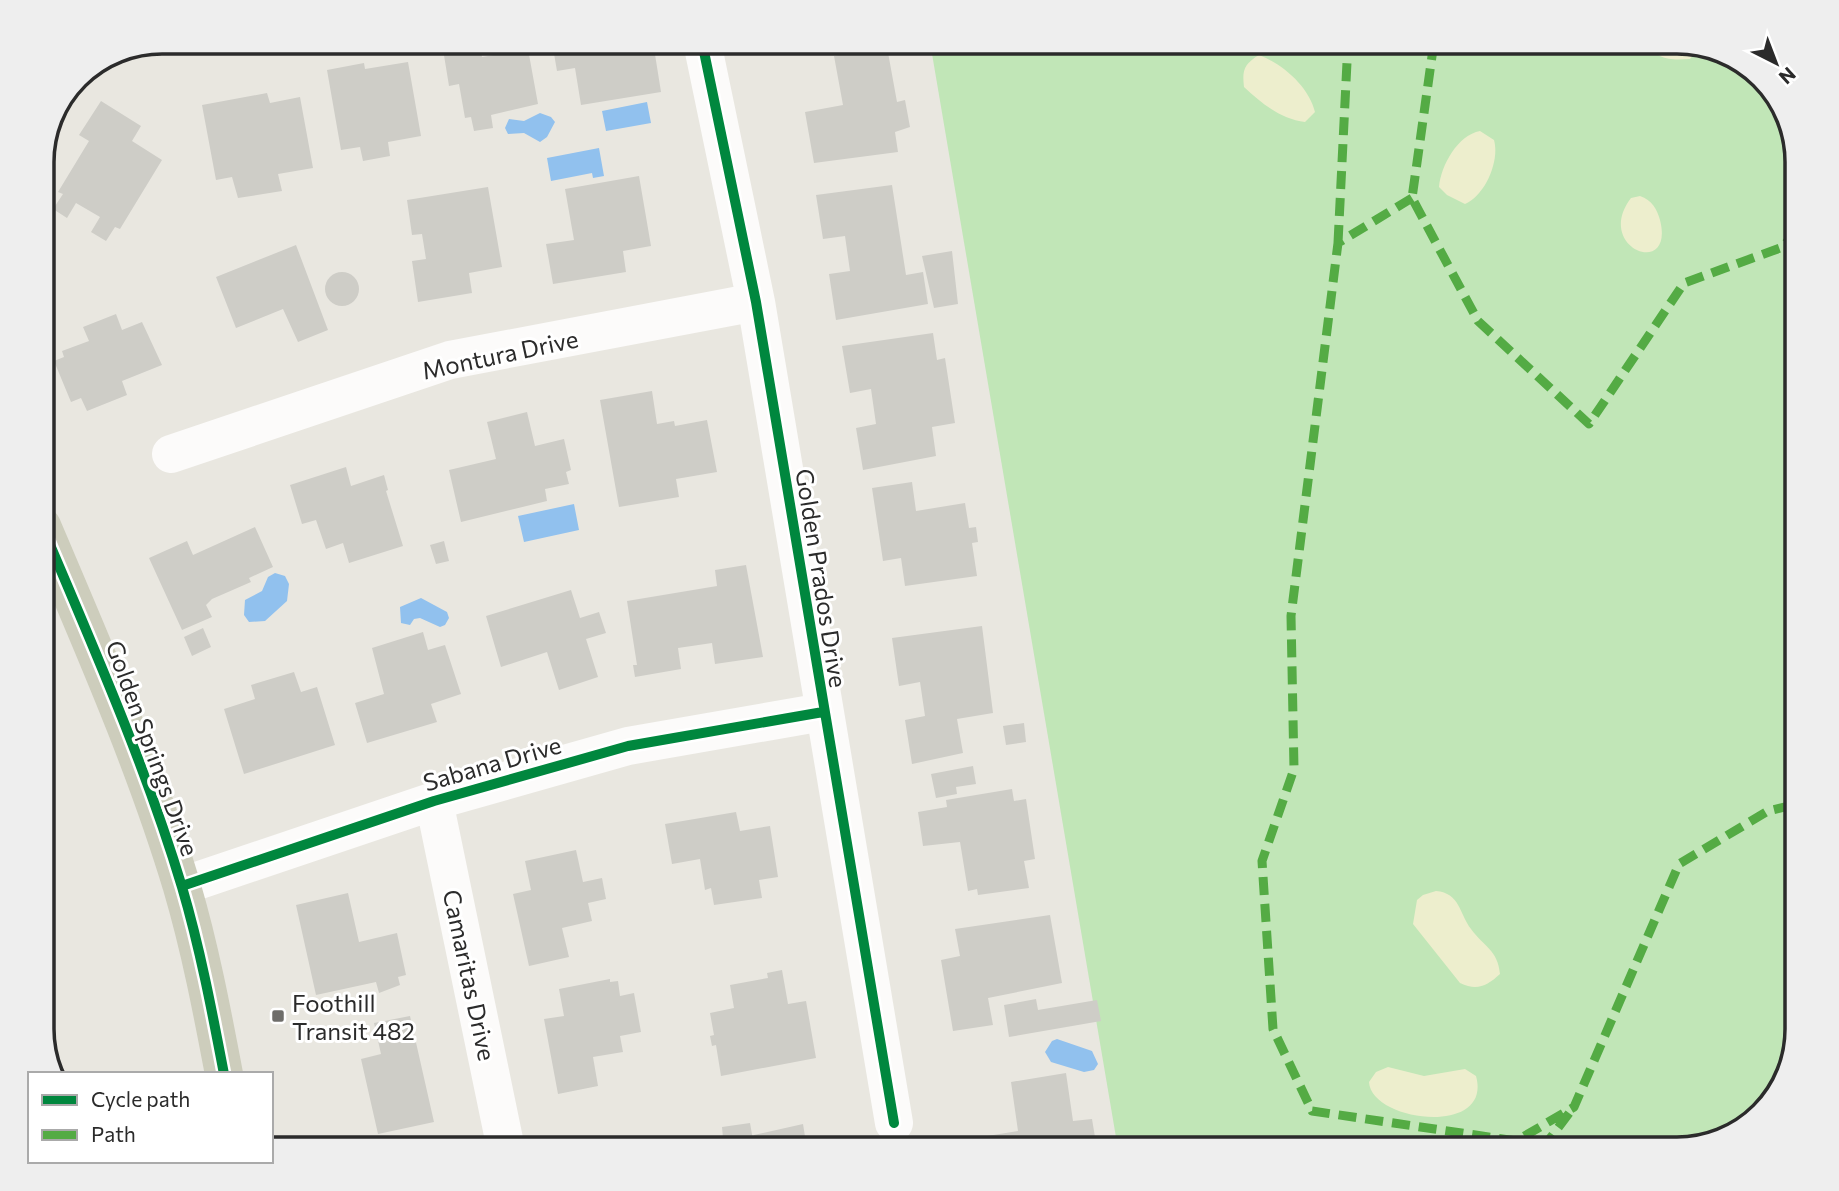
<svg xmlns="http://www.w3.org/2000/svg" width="1839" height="1191" font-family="Commissioner,sans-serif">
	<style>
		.green { fill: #c1e6b7 }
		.sand { fill: #edeecd }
		.water { fill: #91c1ee }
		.building { fill: #cecdc7 }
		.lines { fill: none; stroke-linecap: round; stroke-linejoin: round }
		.minor { stroke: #fcfbfa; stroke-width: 38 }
		.major { stroke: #cdcdbc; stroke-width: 38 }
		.quiet { stroke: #54ab44; stroke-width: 9; stroke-dasharray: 18 9; stroke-linecap: butt }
		.cycleway-casing { stroke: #fff; stroke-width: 15 }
		.cycleway { stroke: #00873e; stroke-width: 10 }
		.poi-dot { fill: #6e6d6a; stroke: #fff; stroke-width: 2.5 }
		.labels { text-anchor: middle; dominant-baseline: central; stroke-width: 6; stroke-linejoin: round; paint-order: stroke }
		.street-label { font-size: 24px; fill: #2b2b2b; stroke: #fff }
		.poi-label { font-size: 24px; fill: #2b2b2b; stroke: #fff; text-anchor: start }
		.rim { fill: none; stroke: #2b2b2b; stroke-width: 3.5 }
	</style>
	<rect width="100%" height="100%" fill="#e9e7e0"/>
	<path class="green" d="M 930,42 L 1676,42 L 1743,62 L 1781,103 L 1797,162 L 1797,1029 L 1777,1095 L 1736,1133 L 1677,1149 L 1118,1149 Z"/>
	<path class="sand" d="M 1647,42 L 1676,42 L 1698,49 L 1690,59 C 1671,60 1657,61 1647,42 Z
		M 1259,55 C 1283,64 1309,87 1315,112 L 1305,122 C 1281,119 1261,103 1244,87 C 1242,70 1244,64 1259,55 Z
		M 1480,131 L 1494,140 C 1500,161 1485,196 1465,204 L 1447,195 L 1439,187 C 1441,165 1458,135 1480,131 Z
		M 1640,196 C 1652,200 1657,209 1660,220 C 1675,279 1593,248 1631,198 Z
		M 1436,891 C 1460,893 1459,913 1471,929 C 1484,947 1498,950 1500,974 C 1487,986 1477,991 1460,983 L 1413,924 L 1417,900 L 1423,895 Z
		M 1388,1067 L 1424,1076 L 1465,1069 L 1476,1076 C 1493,1137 1371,1122 1369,1082 L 1376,1072 Z"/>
	<path class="water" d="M 647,102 L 651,123 L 606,131 L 602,111 Z
		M 540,113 L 551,117 L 555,122 L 547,137 L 540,142 L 524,133 L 508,134 L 505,128 L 509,119 L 524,121 Z
		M 599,148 L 604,176 L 593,178 L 592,173 L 551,181 L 547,158 Z
		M 574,504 L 579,530 L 524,542 L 518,516 Z
		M 275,573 L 285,576 L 289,584 L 287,601 L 265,621 L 249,622 L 244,615 L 245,600 L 262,591 L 268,577 Z
		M 421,598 L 447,612 L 449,618 L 445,625 L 440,627 L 420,618 L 414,619 L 410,625 L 401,623 L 400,607 Z
		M 1057,1039 L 1092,1051 L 1098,1064 L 1094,1070 L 1084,1072 L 1051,1062 L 1045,1052 L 1052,1041 Z"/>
	<path class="building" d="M 480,42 L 482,57 L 528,49 L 538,104 L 491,115 L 493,128 L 474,131 L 471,117 L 465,118 L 459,84 L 449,86 L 442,43 Z
		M 552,42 L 653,42 L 661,92 L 581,105 L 575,68 L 557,71 Z
		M 887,47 L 897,102 L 905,100 L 910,127 L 895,132 L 898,152 L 814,163 L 805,112 L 843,105 L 834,56 Z
		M 408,62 L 421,136 L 388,142 L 390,156 L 363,161 L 360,147 L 341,150 L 327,70 L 364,63 L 365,69 Z
		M 267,93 L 270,103 L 300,97 L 313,168 L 278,174 L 282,191 L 238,198 L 232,177 L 216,180 L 202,105 Z
		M 101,101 L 141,126 L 132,141 L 162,160 L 120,229 L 115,227 L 106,241 L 91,232 L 100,217 L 76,203 L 67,218 L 53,209 L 63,194 L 58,192 L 89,141 L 79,135 Z
		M 639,176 L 651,246 L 623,251 L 626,272 L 553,284 L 546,244 L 574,240 L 565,189 Z
		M 892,185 L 906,275 L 923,272 L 928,304 L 836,320 L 829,274 L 850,271 L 845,236 L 823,239 L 816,195 Z
		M 488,187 L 502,267 L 469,273 L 472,293 L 418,302 L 412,261 L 426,259 L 422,234 L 412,235 L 407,200 Z
		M 296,245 L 328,330 L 298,342 L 283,309 L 236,328 L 216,277 Z
		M 952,251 L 958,304 L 934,308 L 922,256 Z
		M325 289a17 17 0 1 1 34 0a17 17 0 1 1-34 0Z
		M 116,314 L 122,330 L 142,322 L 162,365 L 122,381 L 127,395 L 87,411 L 81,398 L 71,402 L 54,361 L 64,357 L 62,351 L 89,341 L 83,327 Z
		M 933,333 L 937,360 L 945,358 L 955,423 L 932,427 L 936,456 L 863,470 L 856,428 L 876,424 L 871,389 L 850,393 L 842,346 Z
		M 652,391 L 657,424 L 674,421 L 675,426 L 707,420 L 717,472 L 676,479 L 679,497 L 619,507 L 600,400 Z
		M 527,412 L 535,446 L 564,439 L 571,470 L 566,472 L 569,484 L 545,489 L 547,501 L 461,522 L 449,470 L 496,459 L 487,422 Z
		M 346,467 L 351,486 L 384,475 L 388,490 L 386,491 L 403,546 L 349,563 L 343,543 L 326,549 L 316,520 L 302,524 L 290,485 Z
		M 912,482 L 916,511 L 965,503 L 969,528 L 976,527 L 978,542 L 972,543 L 977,576 L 905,586 L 901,558 L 883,561 L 872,488 Z
		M 255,527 L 273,567 L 249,578 L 251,582 L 212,599 L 206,605 L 212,617 L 182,630 L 149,558 L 187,541 L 193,555 Z
		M 444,541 L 449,561 L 436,564 L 430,545 Z
		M 746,565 L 763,657 L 715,664 L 712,643 L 678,648 L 681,669 L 635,677 L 633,665 L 637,665 L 627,601 L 717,586 L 715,570 Z
		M 571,590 L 580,618 L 599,612 L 606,633 L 586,639 L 598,677 L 559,690 L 547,652 L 501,667 L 486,616 Z
		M 982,626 L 993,713 L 957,719 L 963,753 L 912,764 L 905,720 L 925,716 L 920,682 L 899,686 L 892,638 Z
		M 203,628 L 211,647 L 192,656 L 184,637 Z
		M 423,632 L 428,650 L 445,645 L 461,694 L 431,704 L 437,722 L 367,743 L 355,703 L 384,694 L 372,648 Z
		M 294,672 L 301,692 L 317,687 L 335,745 L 244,774 L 224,709 L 255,699 L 251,685 Z
		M 1024,723 L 1026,742 L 1006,745 L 1003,726 Z
		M 973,766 L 976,784 L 956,787 L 957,794 L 936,798 L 931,774 Z
		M 1012,789 L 1014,801 L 1026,799 L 1035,859 L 1024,861 L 1029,888 L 978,895 L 977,889 L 968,891 L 960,842 L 923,846 L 918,812 L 947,807 L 946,800 Z
		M 736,812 L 740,831 L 770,826 L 778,877 L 759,880 L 762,898 L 714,905 L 711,888 L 705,890 L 700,859 L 672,864 L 665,824 Z
		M 576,850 L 583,882 L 602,878 L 606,899 L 588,903 L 592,921 L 562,928 L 569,957 L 529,966 L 513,894 L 531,890 L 525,861 Z
		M 348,893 L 359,942 L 397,933 L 406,975 L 398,977 L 400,985 L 379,993 L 376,982 L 316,995 L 296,905 Z
		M 1050,915 L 1062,983 L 988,998 L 993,1025 L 953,1031 L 941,960 L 960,956 L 955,929 Z
		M 782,970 L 788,1004 L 806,1001 L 816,1058 L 721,1076 L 716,1045 L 712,1046 L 710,1036 L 714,1035 L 710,1013 L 734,1008 L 730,985 L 768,978 L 767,973 Z
		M 610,979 L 610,982 L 618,981 L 620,996 L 634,993 L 641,1032 L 620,1036 L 623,1052 L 593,1057 L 598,1086 L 558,1094 L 544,1019 L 564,1016 L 559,989 Z
		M 1036,999 L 1038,1010 L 1097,1000 L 1101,1021 L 1009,1037 L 1004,1005 Z
		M 410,1016 L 434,1122 L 378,1134 L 361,1059 L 381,1054 L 374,1023 Z
		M 1066,1073 L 1073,1121 L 1092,1119 L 1097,1149 L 983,1149 L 981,1137 L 1018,1131 L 1011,1082 Z
		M 750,1123 L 753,1140 L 754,1135 L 803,1124 L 807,1149 L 724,1149 L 722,1127 Z
		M 655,1143 L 657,1149 L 625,1149 L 625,1147 Z"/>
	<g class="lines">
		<path class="minor" d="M 702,42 L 756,302 L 894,1123
			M 171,454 L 450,360 L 756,302
			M 434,801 L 506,1149
			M 182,886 L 434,801 L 628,746 L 823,712"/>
		<path class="major" d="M 42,526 C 92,644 145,764 182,887 C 200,948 212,1011 224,1074"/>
		<path class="quiet" d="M 1434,42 L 1412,198 L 1478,321 L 1589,424 L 1684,283 L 1783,247 L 1797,229
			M 1412,198 L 1338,243 L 1291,616 L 1294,769 L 1262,861 L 1273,1029 L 1312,1111 L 1516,1141 L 1574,1107 L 1679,864 L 1768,811 L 1797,804
			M 1338,243 L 1348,42
			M 1542,1149 L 1570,1112"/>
		<g class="cycleway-casing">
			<path id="cycleway" d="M 702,42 L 756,302 L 894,1123
				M 42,526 C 92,644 145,764 182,887 C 200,948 212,1011 224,1074
				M 182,886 L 434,801 L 628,746 L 823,712"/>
		</g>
		<use href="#cycleway" class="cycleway"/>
	</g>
	<rect class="poi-dot" x="271" y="1009" width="14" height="14" rx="3.5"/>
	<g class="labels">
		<g class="street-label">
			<text transform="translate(500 354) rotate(-12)">Montura Drive</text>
			<text transform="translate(822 578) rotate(81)">Golden Prados Drive</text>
			<text transform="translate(153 748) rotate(70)">Golden Springs Drive</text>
			<text transform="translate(492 763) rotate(-16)">Sabana Drive</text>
			<text transform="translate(470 975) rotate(78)">Camaritas Drive</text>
		</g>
		<g class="poi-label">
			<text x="292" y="1002">Foothill<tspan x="292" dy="28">Transit 482</tspan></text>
		</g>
	</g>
	<path d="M0 0H1839V1191H0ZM162 54H1677A108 108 0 0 1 1785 162V1029A108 108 0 0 1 1677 1137H162A108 108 0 0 1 54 1029V162A108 108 0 0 1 162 54Z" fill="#eee" fill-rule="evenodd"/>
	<path class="rim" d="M162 54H1677A108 108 0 0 1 1785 162V1029A108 108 0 0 1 1677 1137H162A108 108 0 0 1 54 1029V162A108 108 0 0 1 162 54Z"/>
	<rect x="28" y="1072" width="245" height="91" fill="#ffffff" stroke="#aaaaaa" stroke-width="2"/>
	<rect x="42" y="1095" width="35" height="10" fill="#00873e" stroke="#aaaaaa" stroke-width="2"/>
	<text x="91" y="1107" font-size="21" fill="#2b2b2b">Cycle path</text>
	<rect x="42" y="1130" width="35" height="10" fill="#54ab44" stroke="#aaaaaa" stroke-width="2"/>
	<text x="91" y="1142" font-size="21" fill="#2b2b2b">Path</text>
	<g transform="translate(1776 63) rotate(138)" stroke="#ffffff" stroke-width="5" paint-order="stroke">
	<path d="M0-5L12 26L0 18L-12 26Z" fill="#2b2b2b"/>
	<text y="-10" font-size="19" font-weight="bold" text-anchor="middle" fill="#2b2b2b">N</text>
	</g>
</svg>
